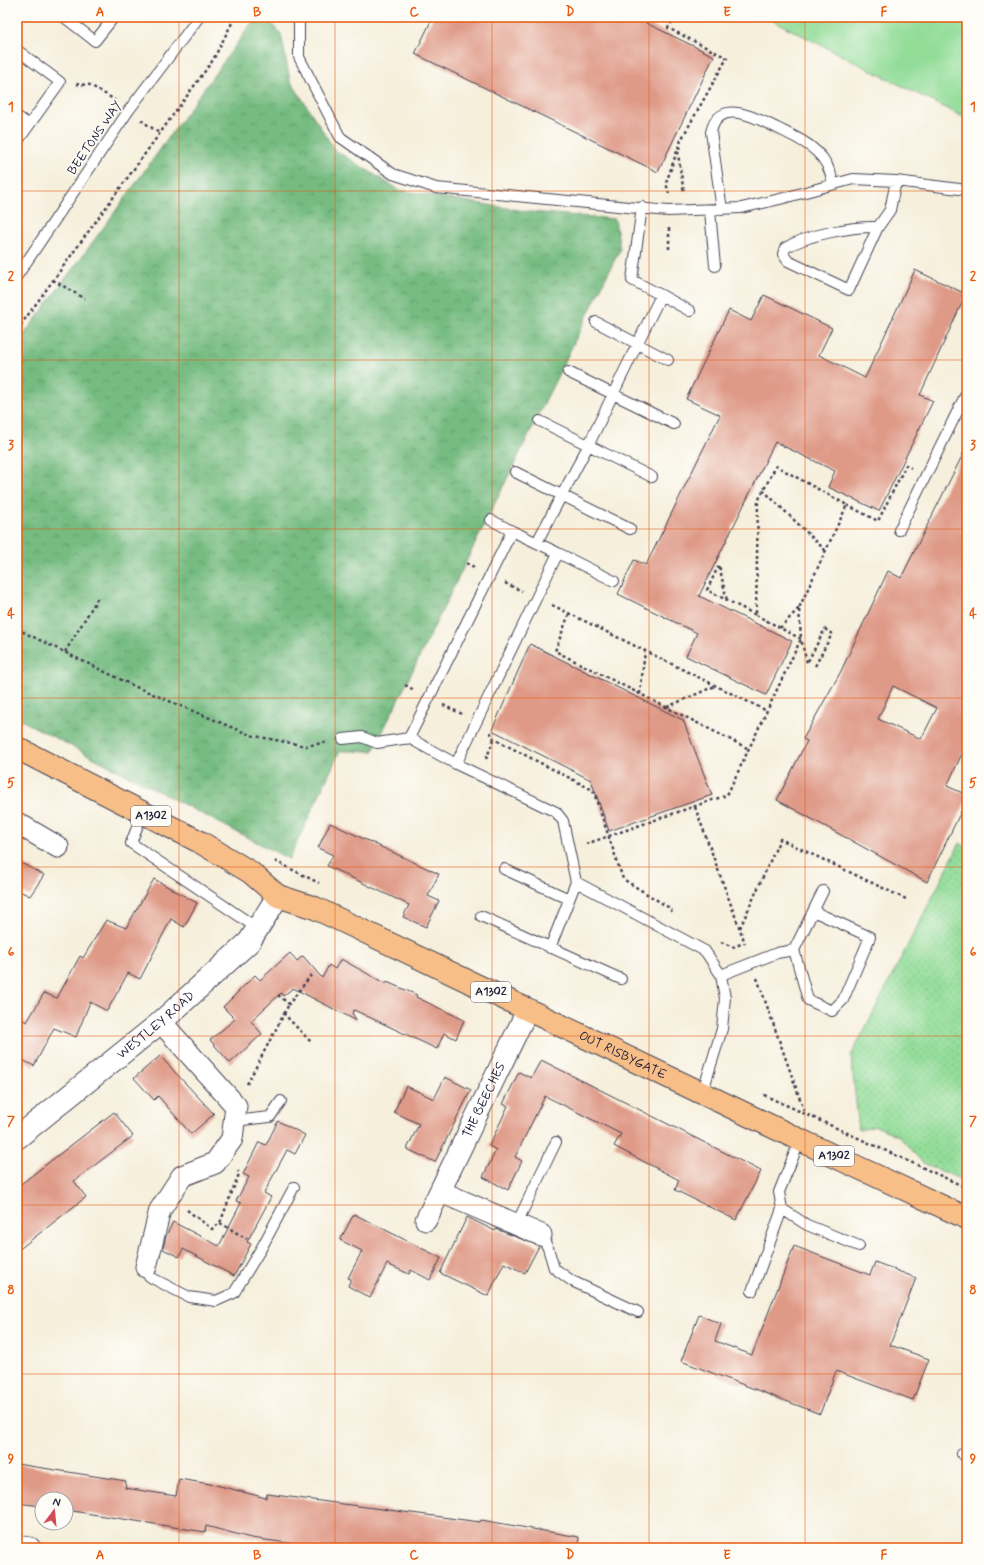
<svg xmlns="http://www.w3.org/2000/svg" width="984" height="1565" font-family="Mynerve,sans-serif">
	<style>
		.forest { fill: url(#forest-crowns); stroke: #4c6f5e }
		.park { fill: url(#park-dots); stroke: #5a806a }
		.pitch { fill: #93dd99; stroke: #5a806a }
		.building { fill: #df9a87; fill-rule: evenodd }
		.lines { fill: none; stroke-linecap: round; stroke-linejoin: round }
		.service-casing { stroke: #424153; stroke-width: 12 }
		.minor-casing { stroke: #424153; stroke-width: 23 }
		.tertiary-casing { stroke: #424153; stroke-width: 24 }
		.primary-casing { stroke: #424153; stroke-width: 24 }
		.path { stroke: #424153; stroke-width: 2.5; stroke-dasharray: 3 3; stroke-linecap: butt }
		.service { stroke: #fff; stroke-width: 10 }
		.minor { stroke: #fff; stroke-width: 21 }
		.tertiary { stroke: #fff; stroke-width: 22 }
		.primary { stroke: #f7be88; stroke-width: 22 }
		.grid { fill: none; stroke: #e8590c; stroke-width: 1; stroke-opacity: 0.55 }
		.labels { text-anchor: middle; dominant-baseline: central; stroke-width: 3.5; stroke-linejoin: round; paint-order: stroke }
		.shield { fill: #fdfcf7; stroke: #646373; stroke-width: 1 }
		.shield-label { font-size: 12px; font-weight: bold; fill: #22223b }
		.street-label { font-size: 13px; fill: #22223b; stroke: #fdfcf7 }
		.neatline { fill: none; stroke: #e8590c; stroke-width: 1.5 }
		.grid-label { font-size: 13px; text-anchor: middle; font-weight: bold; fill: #e8590c }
	</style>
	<defs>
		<pattern id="forest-crowns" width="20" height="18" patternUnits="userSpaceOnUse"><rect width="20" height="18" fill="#76bc81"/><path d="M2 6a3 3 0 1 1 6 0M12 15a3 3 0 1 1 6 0" fill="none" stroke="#60986b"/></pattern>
		<pattern id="park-dots" width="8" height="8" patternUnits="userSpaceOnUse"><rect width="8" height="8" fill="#93dd99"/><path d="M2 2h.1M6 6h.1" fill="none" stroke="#7ebd85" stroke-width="1.8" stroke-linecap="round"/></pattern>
	</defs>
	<rect width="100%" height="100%" fill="#fdfcf7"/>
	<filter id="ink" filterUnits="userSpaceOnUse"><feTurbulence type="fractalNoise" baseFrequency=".025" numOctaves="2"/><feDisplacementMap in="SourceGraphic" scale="8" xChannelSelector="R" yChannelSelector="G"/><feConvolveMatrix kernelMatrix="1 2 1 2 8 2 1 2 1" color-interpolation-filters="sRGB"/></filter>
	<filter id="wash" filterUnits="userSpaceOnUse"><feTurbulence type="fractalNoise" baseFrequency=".012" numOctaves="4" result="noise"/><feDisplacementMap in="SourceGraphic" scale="16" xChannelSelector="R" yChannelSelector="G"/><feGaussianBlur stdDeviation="0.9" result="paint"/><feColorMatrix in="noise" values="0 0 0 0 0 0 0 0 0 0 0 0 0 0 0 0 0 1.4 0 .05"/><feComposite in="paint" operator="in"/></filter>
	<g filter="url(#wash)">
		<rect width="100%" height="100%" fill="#f6efdc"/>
		<path class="forest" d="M 256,17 L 261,17 L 270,22 L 281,34 L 290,80 L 335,150 L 399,190 L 530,212 L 615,219 L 620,249 L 377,743 L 373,751 L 340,751 L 289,859 L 17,718 L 17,344 L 101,231 Z"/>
		<path class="park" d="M 960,843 L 967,848 L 967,1182 L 923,1163 L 899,1136 L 876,1126 L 859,1130 L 851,1056 Z"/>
		<path class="pitch" d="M 766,17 L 967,17 L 967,119 Z"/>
		<g id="blocks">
			<path class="building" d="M 433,17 L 649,17 L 646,23 L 714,56 L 658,172 L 415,54 Z
				M 915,270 L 966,294 L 920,395 L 933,401 L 879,511 L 828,487 L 835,471 L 775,442 L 699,596 L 792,641 L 766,695 L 686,656 L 697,633 L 618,594 L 634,560 L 646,565 L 720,415 L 686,399 L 729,310 L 751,321 L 764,295 L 832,328 L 819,355 L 865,378 Z
				M 967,446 L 967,743 L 947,786 L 967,795 L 967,799 L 927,882 L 777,800 L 807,741 L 803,739 L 840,673 L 888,571 L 901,578 ZM 893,686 L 937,708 L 921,739 L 878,719 Z
				M 530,644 L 683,720 L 712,795 L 609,831 L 591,780 L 492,730 Z
				M 330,823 L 439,874 L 428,896 L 439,901 L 426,927 L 403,917 L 409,905 L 327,866 L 333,855 L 318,848 Z
				M 17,861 L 44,875 L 30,896 L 17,890 Z
				M 154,879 L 197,903 L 184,927 L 171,919 L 140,979 L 128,973 L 107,1011 L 90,1002 L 76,1037 L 54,1028 L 34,1066 L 17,1057 L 17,1031 L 23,1020 L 27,1022 L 44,993 L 57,998 L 80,956 L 83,958 L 106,920 L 126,928 Z
				M 290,953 L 297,961 L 303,956 L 322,978 L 329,965 L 335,969 L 341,959 L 386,984 L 387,982 L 417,995 L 416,997 L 464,1020 L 456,1039 L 444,1033 L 437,1049 L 354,1010 L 352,1013 L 357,1021 L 293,988 L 283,996 L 281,993 L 251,1021 L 262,1034 L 230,1063 L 210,1040 L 235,1019 L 223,1007 L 255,975 L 260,980 Z
				M 160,1056 L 214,1114 L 191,1134 L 158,1096 L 154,1100 L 134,1078 Z
				M 541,1060 L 761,1171 L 736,1220 L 675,1190 L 679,1180 L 614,1146 L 621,1134 L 545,1096 L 515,1157 L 522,1161 L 508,1190 L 483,1177 L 496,1150 L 489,1146 L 508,1106 L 503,1104 L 519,1072 L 531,1078 Z
				M 445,1077 L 471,1090 L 435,1162 L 407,1149 L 419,1124 L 394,1112 L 406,1086 L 434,1099 Z
				M 114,1112 L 133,1136 L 74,1181 L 86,1197 L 17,1251 L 17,1187 Z
				M 278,1121 L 305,1135 L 295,1154 L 287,1150 L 264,1193 L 271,1197 L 247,1242 L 251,1244 L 234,1276 L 183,1249 L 179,1257 L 163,1249 L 166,1236 L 173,1222 L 219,1246 L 241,1203 L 236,1201 L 249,1177 L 243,1174 L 259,1142 L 266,1145 Z
				M 354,1214 L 441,1258 L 430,1280 L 411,1270 L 409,1274 L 387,1264 L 370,1298 L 348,1286 L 351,1279 L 348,1278 L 362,1251 L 340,1240 Z
				M 467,1217 L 495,1231 L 496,1229 L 539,1246 L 525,1273 L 504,1263 L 488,1296 L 440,1273 Z
				M 794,1246 L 870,1275 L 875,1262 L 916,1278 L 890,1345 L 929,1359 L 913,1400 L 836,1371 L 820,1414 L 681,1361 L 699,1315 L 721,1324 L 715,1341 L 752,1355 Z
				M 17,1464 L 126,1481 L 125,1488 L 176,1496 L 179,1479 L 216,1485 L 266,1498 L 267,1494 L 480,1522 L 481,1520 L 579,1537 L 578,1548 L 325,1548 L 251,1538 L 206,1526 L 205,1532 L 66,1510 L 66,1499 L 42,1499 L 42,1506 L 17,1503 Z"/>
		</g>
	</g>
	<g filter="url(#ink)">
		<use href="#blocks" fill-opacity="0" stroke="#424153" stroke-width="1"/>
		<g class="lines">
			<g class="service-casing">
				<path id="service" d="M 64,17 L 95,41 L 114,17
					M 299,17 L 299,57 L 340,137 L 393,174 L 436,188 L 668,211 L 741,208 L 780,199 L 853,179 L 896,181 L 967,190
					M 17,50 L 60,82 L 17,142
					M 17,116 L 29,125
					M 722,210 L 711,132 C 719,97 757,118 777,128 C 791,135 806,141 817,152 C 826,160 831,172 833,184
					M 710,211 L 715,266
					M 878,227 L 849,290 L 788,261 L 783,254 L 785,248 C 807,235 852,226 878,227 L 890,210 L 896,181
					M 17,276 L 129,110 L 199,17
					M 661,295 L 690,311
					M 596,322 L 668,360
					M 568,372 L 674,424
					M 540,421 L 652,477
					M 515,472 L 630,529
					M 491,520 L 512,531
					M 899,530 L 967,392
					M 537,542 L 588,446 L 661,295 L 632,280 L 642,207
					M 558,553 L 614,581
					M 343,739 L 362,737 L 377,743 L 409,738
					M 456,764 L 558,553 L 512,531 L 409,738 L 456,764 L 556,812 L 563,821 L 576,882 L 705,951 L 721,975 L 725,998 L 722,1029 L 702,1094
					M 143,812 L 131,843 L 257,928
					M 504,869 L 569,899
					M 813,911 L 870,937 L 843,1000 L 832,1011 L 808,1000 L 794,950 L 823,891
					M 481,916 L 621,979
					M 550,948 L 576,882
					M 721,975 L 777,953 L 794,950
					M 234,1121 L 270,1117 L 281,1101
					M 800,1140 L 779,1192 L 782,1209 L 807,1225 L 859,1246
					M 516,1225 L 556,1142
					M 541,1235 L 548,1248 L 554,1268 L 572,1281 L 638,1312
					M 146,1267 L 148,1275 L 152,1278 L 189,1297 L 216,1301 L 234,1293 L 262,1247 L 294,1187
					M 752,1291 L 782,1209
					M 962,1454 L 967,1455"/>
			</g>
			<g class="minor-casing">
				<g id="minor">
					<path d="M 17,823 L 58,847"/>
					<path d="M 441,1192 L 541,1235"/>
					<path id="s1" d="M 426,1220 L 528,1009"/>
					<path d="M 146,1267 L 160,1210 L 182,1176 L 215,1163 L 232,1139 L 236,1106 L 161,1022"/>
					<path d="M 17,1546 L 30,1548"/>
				</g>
			</g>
			<g class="tertiary-casing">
				<g id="tertiary">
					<path id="s2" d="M 17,1138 L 161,1022 L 249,942 L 278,896"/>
				</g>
			</g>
			<g class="primary-casing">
				<g id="primary">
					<path id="s3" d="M 17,748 L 200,842 L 250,872 L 278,896 L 315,908 L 842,1160 L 967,1218"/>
				</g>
			</g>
			<path class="path" d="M 76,84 L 90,85 L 115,100
				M 141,120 L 159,133
				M 681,140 L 678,154 L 684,193
				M 669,194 L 666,183 L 681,140 L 727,58 L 668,28 L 675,17
				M 669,228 L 669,251
				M 53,280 L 85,299
				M 17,330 L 213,60 L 235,17
				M 763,490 L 825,550
				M 847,505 L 878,521 L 906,465 L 911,468
				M 466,563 L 476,568
				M 505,583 L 522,591
				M 552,605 L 767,711
				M 569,614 L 555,651 L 749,749
				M 756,615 L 801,639 L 807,663 L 825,629 L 832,634 L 814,668
				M 780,628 L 799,608
				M 17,629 L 136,687 L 250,735 L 306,746 L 328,742
				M 65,652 L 99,596
				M 405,685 L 414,690
				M 640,694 L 645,651
				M 443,705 L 462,714
				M 667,707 L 715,686
				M 490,732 L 494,739 L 593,790 L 623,879 L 668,907 L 672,912
				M 486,759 L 494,739
				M 695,807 L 745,943
				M 586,844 L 727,795 L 801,639 L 799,608 L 847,505 L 776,466 L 758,501 L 756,615 L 707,590 L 719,565 L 727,601
				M 275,861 L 319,883
				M 740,928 L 780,839 L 908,900
				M 721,942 L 733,947 L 744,943
				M 757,978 L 805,1113
				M 278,995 L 289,1004 L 312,974
				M 284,1014 L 289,1004
				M 247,1084 L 284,1014 L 311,1042
				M 764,1095 L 967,1188
				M 187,1210 L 212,1229 L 220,1223 L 239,1174 L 238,1171
				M 220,1223 L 247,1239"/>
			<use href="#service" class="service"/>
			<use href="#minor" class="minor"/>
			<use href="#tertiary" class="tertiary"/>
			<use href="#primary" class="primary"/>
		</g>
	</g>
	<path class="grid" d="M 179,17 L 179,1548M 335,17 L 335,1548M 492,17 L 492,1548M 649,17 L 649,1548M 805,17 L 805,1548M 17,191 L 967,191M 17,360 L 967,360M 17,529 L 967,529M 17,698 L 967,698M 17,867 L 967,867M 17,1036 L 967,1036M 17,1205 L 967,1205M 17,1374 L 967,1374"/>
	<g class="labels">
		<g class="shield">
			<rect x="131" y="806" width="40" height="20" rx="3"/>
			<rect x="471" y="982" width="40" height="20" rx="3"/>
			<rect x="814" y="1146" width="40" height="20" rx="3"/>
		</g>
		<g class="shield-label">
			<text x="151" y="816">A1302</text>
			<text x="491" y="992">A1302</text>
			<text x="834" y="1156">A1302</text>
		</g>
		<g class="street-label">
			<text transform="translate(95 138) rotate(-56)">BEETONS WAY</text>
			<text stroke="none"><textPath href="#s2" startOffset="179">WESTLEY ROAD</textPath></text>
			<text stroke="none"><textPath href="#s3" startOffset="681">OUT RISBYGATE</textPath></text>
			<text stroke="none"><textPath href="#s1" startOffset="133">THE BEECHES</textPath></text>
		</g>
	</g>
	<rect width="984" height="1565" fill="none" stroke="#fdfcf7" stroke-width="44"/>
	<g transform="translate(54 1511) rotate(16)"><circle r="19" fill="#fdfcf7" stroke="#a5a5ac"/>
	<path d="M0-3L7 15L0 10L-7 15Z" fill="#d1495b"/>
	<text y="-6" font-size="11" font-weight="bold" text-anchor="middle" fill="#22223b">N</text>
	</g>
	<rect x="22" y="22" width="940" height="1521" class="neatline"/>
	<g class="grid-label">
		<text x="100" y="16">A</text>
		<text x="257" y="16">B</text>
		<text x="414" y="16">C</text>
		<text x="570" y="16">D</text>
		<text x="727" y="16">E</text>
		<text x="884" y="16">F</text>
		<text x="11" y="111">1</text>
		<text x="973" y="111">1</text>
		<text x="11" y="280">2</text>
		<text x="973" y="280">2</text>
		<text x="11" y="449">3</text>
		<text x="973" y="449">3</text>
		<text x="11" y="618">4</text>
		<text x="973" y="618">4</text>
		<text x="11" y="787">5</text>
		<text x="973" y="787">5</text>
		<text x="11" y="956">6</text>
		<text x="973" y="956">6</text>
		<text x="11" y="1125">7</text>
		<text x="973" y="1125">7</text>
		<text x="11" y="1294">8</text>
		<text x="973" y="1294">8</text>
		<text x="11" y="1463">9</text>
		<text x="973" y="1463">9</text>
		<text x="100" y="1559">A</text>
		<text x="257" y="1559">B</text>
		<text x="414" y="1559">C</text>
		<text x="570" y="1559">D</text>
		<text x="727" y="1559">E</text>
		<text x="884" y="1559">F</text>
	</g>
</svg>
